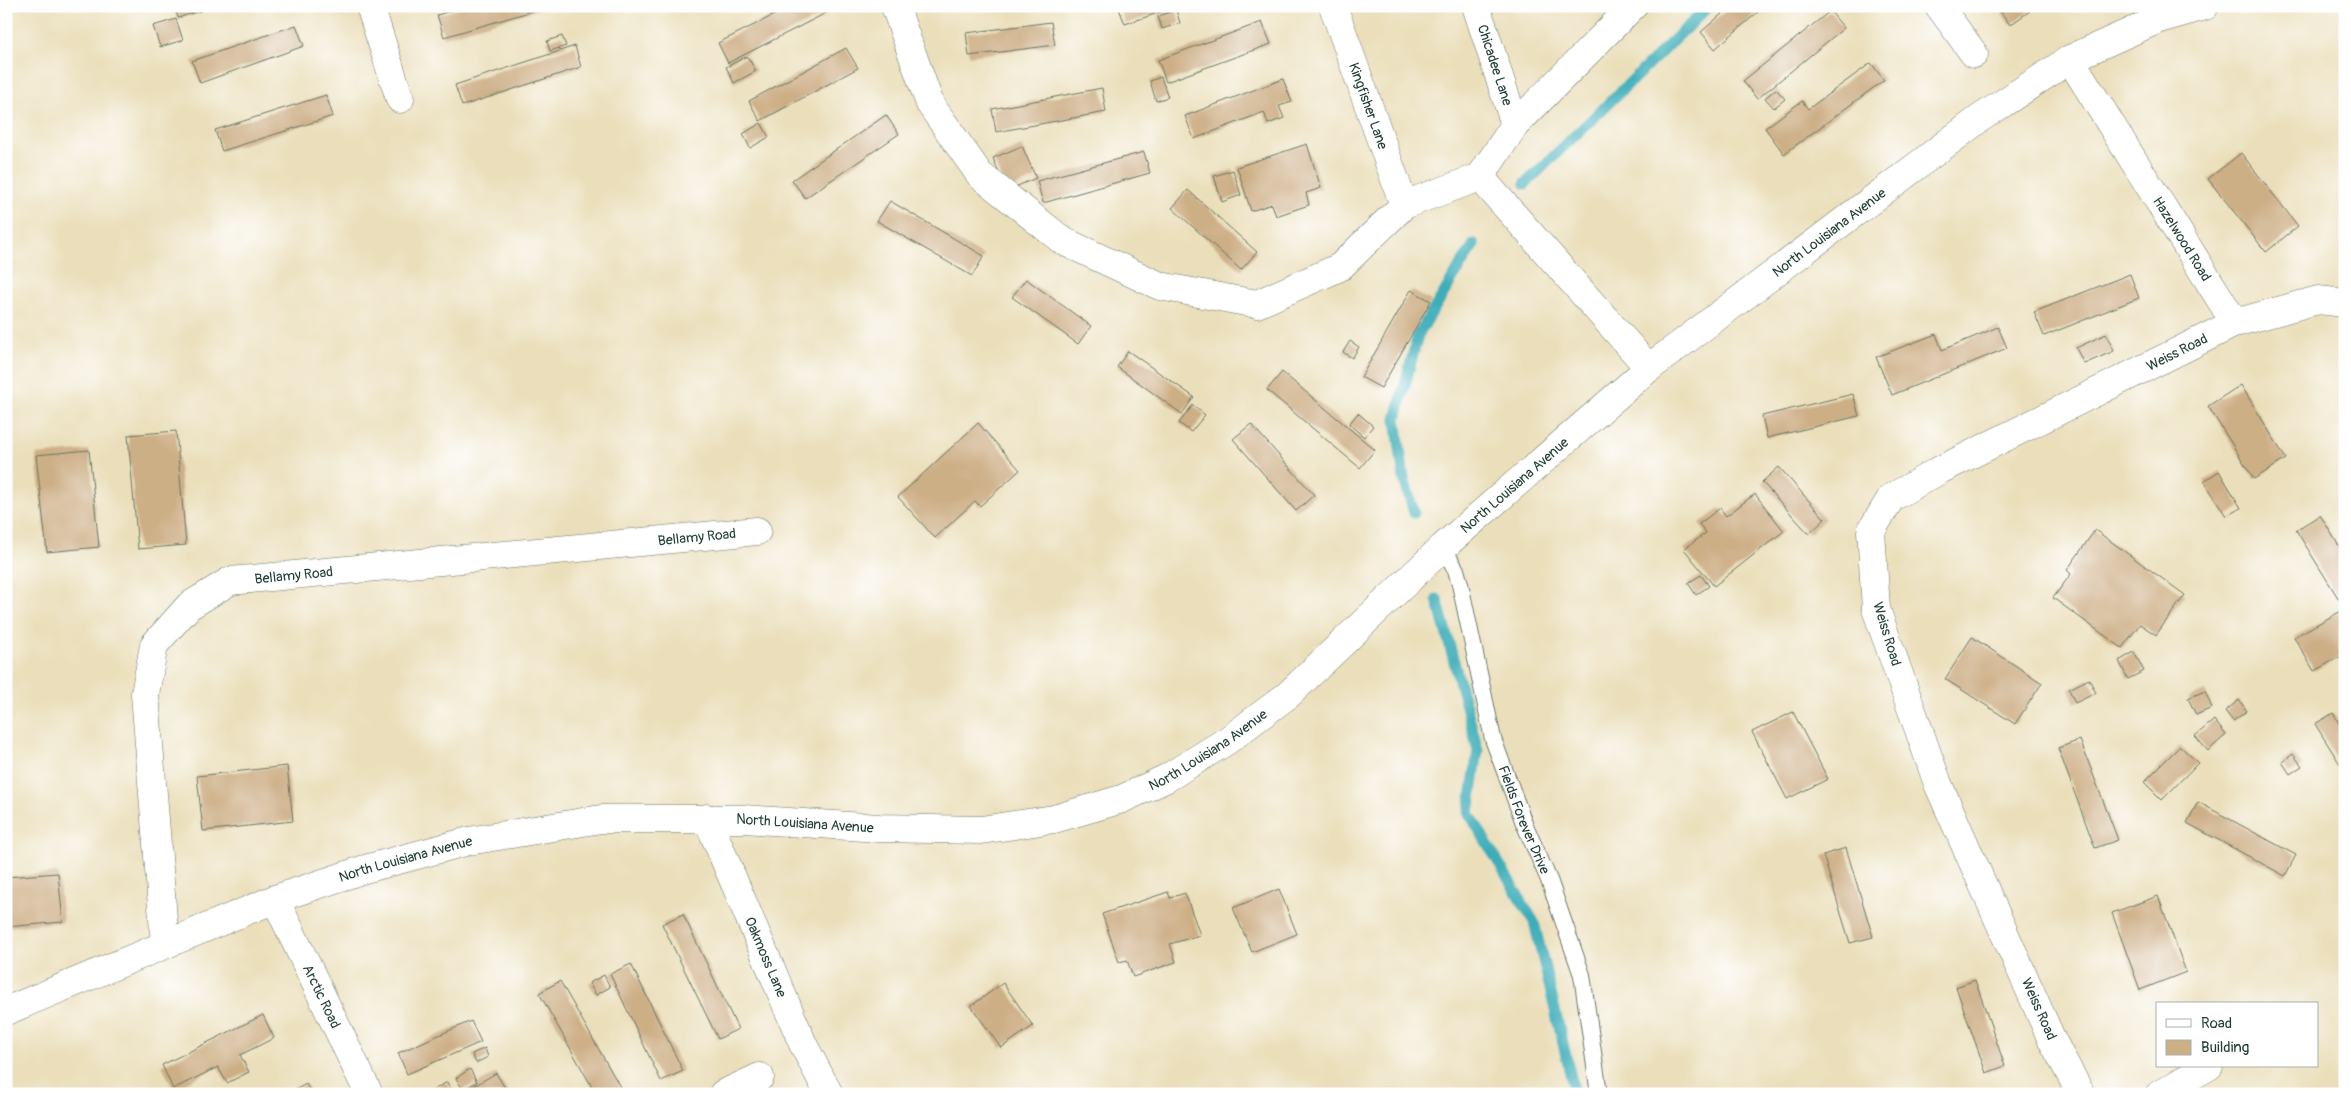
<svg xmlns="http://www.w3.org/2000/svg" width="2351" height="1100" font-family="Pangolin,sans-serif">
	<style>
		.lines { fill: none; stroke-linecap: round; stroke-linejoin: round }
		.stream { stroke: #3dadb9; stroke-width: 11 }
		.building { fill: #cdaf86 }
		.service-casing { stroke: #667663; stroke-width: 18 }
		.minor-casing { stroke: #667663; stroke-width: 29 }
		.tertiary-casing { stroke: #667663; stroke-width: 29 }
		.service { stroke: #fff; stroke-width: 16 }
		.minor { stroke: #fff; stroke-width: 28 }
		.tertiary { stroke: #fff; stroke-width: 28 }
		.labels { text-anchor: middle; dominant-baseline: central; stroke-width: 4; stroke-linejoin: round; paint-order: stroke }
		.street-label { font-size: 14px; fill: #1f3d34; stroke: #fff }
	</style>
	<rect width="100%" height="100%" fill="#fff"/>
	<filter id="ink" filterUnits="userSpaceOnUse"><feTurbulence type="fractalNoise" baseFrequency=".02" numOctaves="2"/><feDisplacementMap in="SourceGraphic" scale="10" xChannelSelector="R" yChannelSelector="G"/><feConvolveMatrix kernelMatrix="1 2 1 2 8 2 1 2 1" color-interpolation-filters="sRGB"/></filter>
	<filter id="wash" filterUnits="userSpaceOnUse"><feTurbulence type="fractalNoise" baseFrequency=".0096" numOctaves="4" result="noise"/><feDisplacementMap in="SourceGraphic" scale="20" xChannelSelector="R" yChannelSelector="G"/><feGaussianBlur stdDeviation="1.12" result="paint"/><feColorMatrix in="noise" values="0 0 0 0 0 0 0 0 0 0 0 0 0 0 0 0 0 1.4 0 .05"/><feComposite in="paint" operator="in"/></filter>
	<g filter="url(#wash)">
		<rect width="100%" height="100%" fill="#ebdfbb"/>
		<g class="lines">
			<path class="stream" d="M 1525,184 L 1709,6
				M 1414,513 L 1404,479 L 1396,419 L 1418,335 L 1474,244
				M 1437,599 L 1478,750 L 1469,813 L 1534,922 L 1575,1094"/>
		</g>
		<g id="blocks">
			<path class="building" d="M 174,6 L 212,6 L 212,7 L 178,18 Z
				M 466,6 L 546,6 L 546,7 L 444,37 L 437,15 Z
				M 792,6 L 828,6 L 830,11 L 728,63 L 718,43 Z
				M 1118,6 L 1175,6 L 1176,7 L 1125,24 Z
				M 1731,6 L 1765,6 L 1715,49 L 1701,32 Z
				M 2000,6 L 2037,6 L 2010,25 L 1998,8 Z
				M 1176,10 L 1180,23 L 1162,29 L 1158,16 Z
				M 1830,11 L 1844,28 L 1757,99 L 1743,81 Z
				M 176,19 L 183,40 L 160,47 L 153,26 Z
				M 1051,22 L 1055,45 L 969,56 L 966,33 Z
				M 1262,22 L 1271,44 L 1166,82 L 1158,60 Z
				M 296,25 L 304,46 L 200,83 L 192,61 Z
				M 562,36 L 566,46 L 550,51 L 547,41 Z
				M 575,46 L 581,67 L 462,106 L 455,85 Z
				M 846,48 L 858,68 L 760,121 L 749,101 Z
				M 747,56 L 756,71 L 734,83 L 726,67 Z
				M 1871,63 L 1884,80 L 1784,154 L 1765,128 L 1802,101 L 1808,109 Z
				M 1161,77 L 1168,97 L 1156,101 L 1150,81 Z
				M 1283,79 L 1292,102 L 1279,106 L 1284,118 L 1268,124 L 1264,112 L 1194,139 L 1185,116 Z
				M 1102,88 L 1106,112 L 996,132 L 992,109 Z
				M 1776,89 L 1785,99 L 1774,108 L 1765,98 Z
				M 326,95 L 333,116 L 222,151 L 215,130 Z
				M 886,115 L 899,134 L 805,198 L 792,180 Z
				M 761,123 L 769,137 L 750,148 L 743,134 Z
				M 1307,144 L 1321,188 L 1306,193 L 1309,205 L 1276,216 L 1272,204 L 1251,211 L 1237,167 Z
				M 1022,146 L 1036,178 L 1006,191 L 993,158 Z
				M 1144,152 L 1150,173 L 1043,203 L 1037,181 Z
				M 2241,153 L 2298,226 L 2266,252 L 2208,179 Z
				M 1233,170 L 1241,195 L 1222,202 L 1214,176 Z
				M 1188,190 L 1257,252 L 1241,270 L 1172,208 Z
				M 890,201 L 984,256 L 972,276 L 877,221 Z
				M 2130,274 L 2139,298 L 2044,336 L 2034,312 Z
				M 1026,279 L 1091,326 L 1078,344 L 1012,297 Z
				M 1411,290 L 1431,301 L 1381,388 L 1361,377 Z
				M 1998,327 L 2007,348 L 1892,395 L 1876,357 L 1936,334 L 1942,350 Z
				M 2106,334 L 2114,351 L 2084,364 L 2076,348 Z
				M 1350,341 L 1359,347 L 1352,358 L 1343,352 Z
				M 1128,351 L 1194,397 L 1182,414 L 1117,367 Z
				M 1282,372 L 1375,450 L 1360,468 L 1267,390 Z
				M 2241,385 L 2286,459 L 2254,479 L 2208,406 Z
				M 1853,394 L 1859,416 L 1767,438 L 1762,416 Z
				M 1193,405 L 1205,415 L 1191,432 L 1179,423 Z
				M 1358,413 L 1373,426 L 1364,437 L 1349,424 Z
				M 978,423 L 1020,470 L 980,506 L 975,501 L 935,538 L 898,497 Z
				M 1251,424 L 1314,495 L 1296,511 L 1233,439 Z
				M 176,431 L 186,545 L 138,549 L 128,435 Z
				M 89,450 L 99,547 L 47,552 L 36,455 Z
				M 1779,467 L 1825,519 L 1809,534 L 1762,482 Z
				M 2219,471 L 2241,508 L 2226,516 L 2204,481 Z
				M 1755,494 L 1784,531 L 1714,586 L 1684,549 L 1706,533 L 1699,524 L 1720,508 L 1726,516 Z
				M 2320,515 L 2345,556 L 2345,609 L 2296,530 Z
				M 2095,530 L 2185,595 L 2156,635 L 2140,624 L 2122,648 L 2053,598 L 2071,574 L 2067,570 Z
				M 1701,575 L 1709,586 L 1696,595 L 1688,583 Z
				M 2343,610 L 2345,654 L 2314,671 L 2294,637 Z
				M 1972,637 L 2042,683 L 2015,724 L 1945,679 Z
				M 2134,652 L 2144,671 L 2128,679 L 2119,661 Z
				M 2089,679 L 2096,693 L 2075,703 L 2069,689 Z
				M 2205,691 L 2212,708 L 2196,715 L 2188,698 Z
				M 2239,700 L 2247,711 L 2233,721 L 2225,711 Z
				M 1793,712 L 1828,779 L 1787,799 L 1752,732 Z
				M 2333,713 L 2345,733 L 2345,772 L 2315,724 Z
				M 2214,720 L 2226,735 L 2208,751 L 2195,736 Z
				M 2080,740 L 2118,840 L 2095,848 L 2058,748 Z
				M 2180,746 L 2198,763 L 2162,800 L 2144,782 Z
				M 2293,754 L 2302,766 L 2290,774 L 2282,762 Z
				M 287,766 L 293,821 L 203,831 L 197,776 Z
				M 2198,802 L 2296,855 L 2285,876 L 2187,823 Z
				M 1846,848 L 1873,937 L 1850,943 L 1823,855 Z
				M 58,873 L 63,922 L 6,927 L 6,877 Z
				M 1279,889 L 1297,934 L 1252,952 L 1233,908 Z
				M 1168,892 L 1170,898 L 1185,893 L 1200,935 L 1170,944 L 1176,962 L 1133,977 L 1127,960 L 1119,962 L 1102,914 Z
				M 2158,896 L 2186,972 L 2140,990 L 2112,913 Z
				M 683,914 L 738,1029 L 718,1039 L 662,924 Z
				M 631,964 L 683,1071 L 661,1081 L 610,974 Z
				M 604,975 L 610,987 L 596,995 L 589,983 Z
				M 1975,980 L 2005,1066 L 1986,1073 L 1956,987 Z
				M 560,981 L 623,1092 L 596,1094 L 539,993 Z
				M 1003,983 L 1033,1026 L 1001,1048 L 971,1006 Z
				M 263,1015 L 274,1038 L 240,1055 L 249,1072 L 227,1083 L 218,1067 L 173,1089 L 162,1065 Z
				M 471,1021 L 481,1042 L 407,1074 L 398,1053 Z
				M 485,1048 L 488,1057 L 476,1063 L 472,1054 Z
				M 470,1069 L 477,1082 L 463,1090 L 456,1078 Z
				M 496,1073 L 508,1093 L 461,1094 Z
				M 447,1082 L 453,1094 L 427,1094 Z
				M 306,1084 L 312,1094 L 288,1094 Z"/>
		</g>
	</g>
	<g filter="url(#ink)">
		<use href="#blocks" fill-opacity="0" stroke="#667663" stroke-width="1"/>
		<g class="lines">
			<g class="service-casing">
				<g id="service">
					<path id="s1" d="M 1443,547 L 1456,570 L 1460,584 L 1493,739 L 1524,823 L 1549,880 L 1582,975 L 1599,1094"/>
				</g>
			</g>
			<g class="minor-casing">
				<g id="minor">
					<path d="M 370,6 L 400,99"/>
					<path d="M 895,6 L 930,104 L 980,175 L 1063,241 L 1160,286 L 1257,304 L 1340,267 L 1404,205 L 1480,177 L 1515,125 L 1633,6"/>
					<path id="s2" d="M 1333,6 L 1404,205"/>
					<path id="s3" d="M 1476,6 L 1515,125"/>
					<path d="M 1939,6 L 1974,54"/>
					<path id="s4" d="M 2070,59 L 2235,323"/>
					<path d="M 1480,177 L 1649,368"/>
					<path id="s5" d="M 707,818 L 803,1044 L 829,1094"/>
					<path id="s6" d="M 275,899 L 369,1094"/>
					<path id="s7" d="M 165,944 L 145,694 L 154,645 L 189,606 L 230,581 L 757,531"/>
					<path d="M 723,1094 L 760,1077"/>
					<path id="s8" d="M 2081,1094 L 2052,1040 L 1938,784 L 1876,609 L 1871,531 L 1891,498 L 1938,471 L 2235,323 L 2318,300 L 2345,303"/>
					<path d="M 2160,1094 L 2209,1066"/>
				</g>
			</g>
			<g class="tertiary-casing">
				<g id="tertiary">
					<path id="s9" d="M 6,1011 L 275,899 L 365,869 L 469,841 L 601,819 L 743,819 L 879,828 L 981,830 L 1054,819 L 1122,799 L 1167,778 L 1228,740 L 1288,695 L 1443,547 L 1649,368 L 1979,119 L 2070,59 L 2159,19 L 2205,6"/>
				</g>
			</g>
			<use href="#service" class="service"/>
			<use href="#minor" class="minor"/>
			<use href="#tertiary" class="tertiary"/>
		</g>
	</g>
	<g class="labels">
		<g class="street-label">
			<text stroke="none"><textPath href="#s3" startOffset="62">Chicadee Lane</textPath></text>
			<text stroke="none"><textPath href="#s2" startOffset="106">Kingfisher Lane</textPath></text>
			<text stroke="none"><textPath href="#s9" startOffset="2062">North Louisiana Avenue</textPath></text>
			<text stroke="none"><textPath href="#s4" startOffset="212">Hazelwood Road</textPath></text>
			<text stroke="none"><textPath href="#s8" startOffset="965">Weiss Road</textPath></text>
			<text stroke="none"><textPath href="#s9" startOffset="1658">North Louisiana Avenue</textPath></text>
			<text stroke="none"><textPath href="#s7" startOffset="870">Bellamy Road</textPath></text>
			<text stroke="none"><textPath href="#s7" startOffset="465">Bellamy Road</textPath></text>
			<text transform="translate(1887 634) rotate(73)">Weiss Road</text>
			<text stroke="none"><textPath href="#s9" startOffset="1252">North Louisiana Avenue</textPath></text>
			<text stroke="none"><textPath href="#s1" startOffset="286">Fields Forever Drive</textPath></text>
			<text stroke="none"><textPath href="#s9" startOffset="832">North Louisiana Avenue</textPath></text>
			<text stroke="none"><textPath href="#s9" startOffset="428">North Louisiana Avenue</textPath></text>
			<text stroke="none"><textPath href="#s5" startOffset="151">Oakmoss Lane</textPath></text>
			<text stroke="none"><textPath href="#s6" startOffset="108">Arctic Road</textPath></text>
			<text transform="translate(2039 1009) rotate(66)">Weiss Road</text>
		</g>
	</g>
	<rect width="2351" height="1100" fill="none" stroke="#fff" stroke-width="25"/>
	<rect x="2156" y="1002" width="162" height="65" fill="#ffffff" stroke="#a5b1ae"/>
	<rect x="2166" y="1019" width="25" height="8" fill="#ffffff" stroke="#a5b1ae"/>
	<text x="2201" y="1028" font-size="15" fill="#1f3d34">Road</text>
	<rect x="2166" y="1040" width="25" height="15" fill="#cdaf86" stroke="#a5b1ae"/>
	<text x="2201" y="1052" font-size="15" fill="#1f3d34">Building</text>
</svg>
